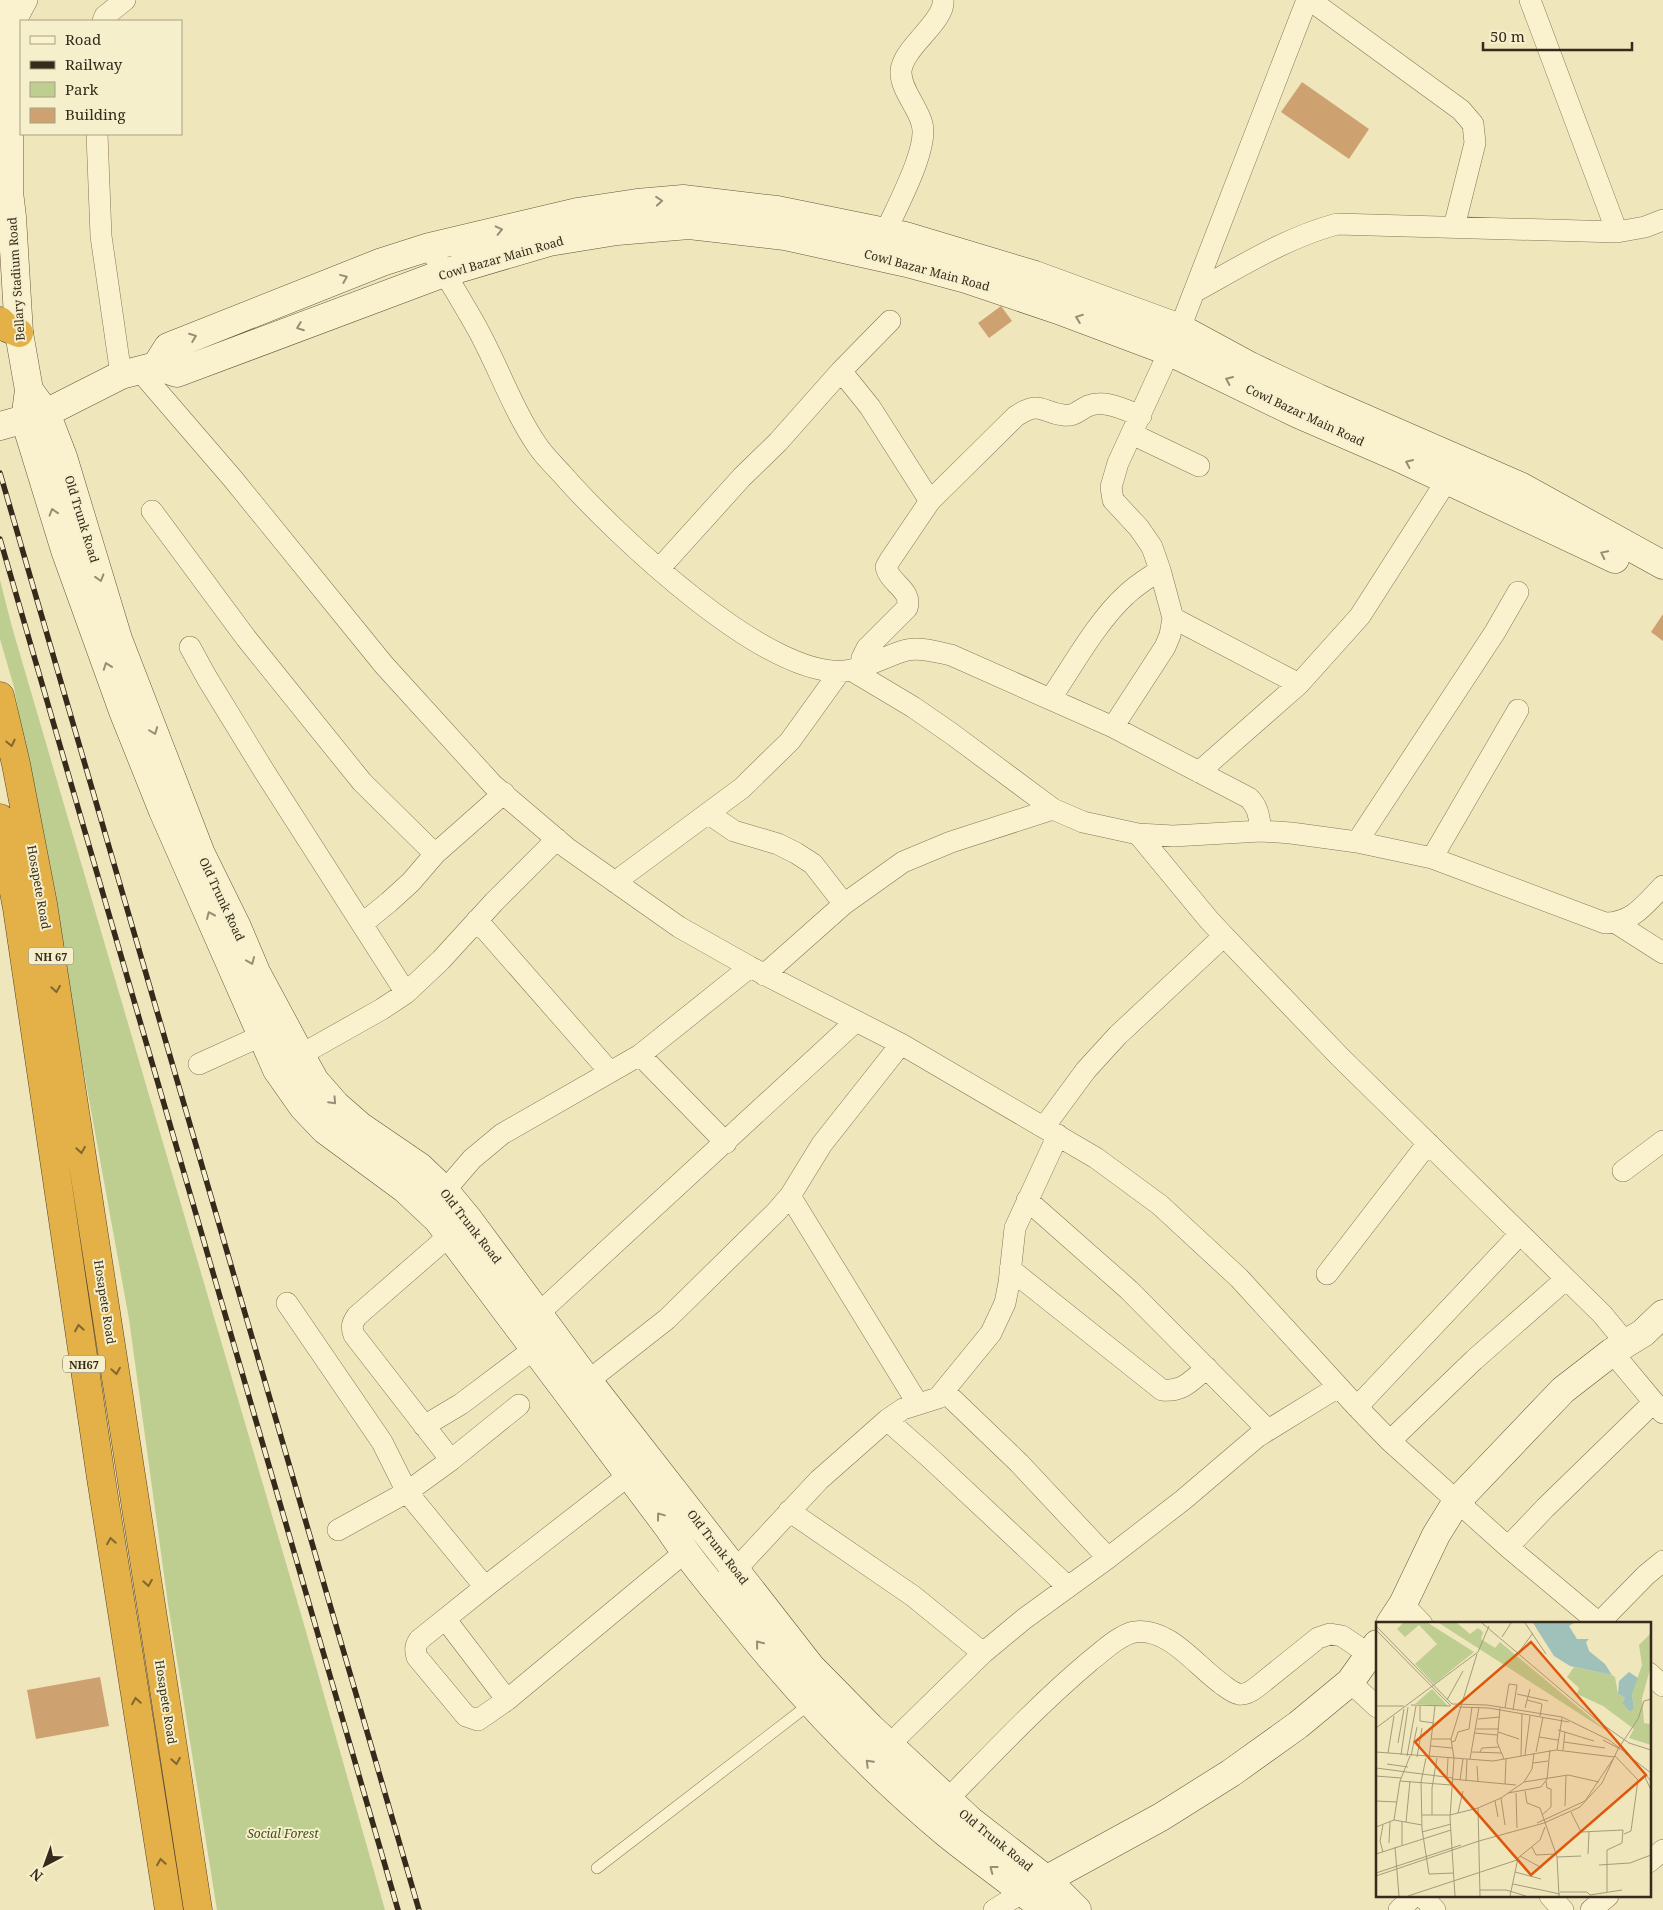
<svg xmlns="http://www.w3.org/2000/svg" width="1663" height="1910" font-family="'Noto Serif',serif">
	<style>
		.green { fill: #becd90 }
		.building { fill: #cea270 }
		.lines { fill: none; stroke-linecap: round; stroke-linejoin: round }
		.lane-casing { stroke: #877555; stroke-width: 12 }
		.street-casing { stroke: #877555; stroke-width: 22 }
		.secondary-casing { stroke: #685639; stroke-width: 29 }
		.highway-casing { stroke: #54422a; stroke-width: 29 }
		.lane { stroke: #faf2cf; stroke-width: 11 }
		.street { stroke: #faf2cf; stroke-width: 21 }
		.secondary { stroke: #faf2cf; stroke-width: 28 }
		.highway { stroke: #e3b148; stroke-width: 28 }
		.rail-casing { stroke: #352a1b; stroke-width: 5.5 }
		.rail { stroke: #f6efcc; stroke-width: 4; stroke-dasharray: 11; stroke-linecap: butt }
		.oneway { stroke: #988e75 }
		.oneway2 { stroke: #83672f }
		.labels { text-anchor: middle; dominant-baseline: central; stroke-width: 4; stroke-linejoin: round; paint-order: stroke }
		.shield { fill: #f6efcc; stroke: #6f6550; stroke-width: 1 }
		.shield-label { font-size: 11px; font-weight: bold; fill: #352a1b }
		.street-label { font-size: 12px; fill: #352a1b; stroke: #f6efcc }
		.park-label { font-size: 12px; font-style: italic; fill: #405220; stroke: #f6efcc }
		.inset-road { fill: none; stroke: #a59b7c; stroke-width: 1 }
		.view { fill: #df570d; fill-opacity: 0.15; stroke: #df570d; stroke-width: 2.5 }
		.inset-edge { fill: none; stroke: #352a1b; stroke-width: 2.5 }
	</style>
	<rect width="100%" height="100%" fill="#efe6bc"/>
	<path class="green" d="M 0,580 L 12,627 L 305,1628 L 385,1910 L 217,1910 L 168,1604 L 129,1319 L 14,687 L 0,639 Z"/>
	<path class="building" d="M 1302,82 L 1369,129 L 1349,159 L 1281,112 Z
		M 1001,306 L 1012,321 L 989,338 L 978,323 Z
		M 1663,614 L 1663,641 L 1651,632 Z
		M 100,1677 L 109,1726 L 36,1739 L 27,1690 Z"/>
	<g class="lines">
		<g class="lane-casing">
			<path id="lane" d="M 597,1868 L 811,1703"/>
		</g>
		<g class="street-casing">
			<path id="street" d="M 1310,0 L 1461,110 L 1473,124 L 1475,143 L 1454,227
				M 1530,0 L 1617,232
				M 103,21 L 105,16 L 125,0
				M 12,28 L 27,0
				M 97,134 L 101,236 L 121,375
				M 886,231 C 897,206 929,148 922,124 C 918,107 900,89 901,71 C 903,47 946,21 943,0
				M 429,247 C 445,274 462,301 477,328 C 498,366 513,410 537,445 C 544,456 554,465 562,474 C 611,530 773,687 851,670 L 913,707 L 952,734 L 1053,809 L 1083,822 L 1138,834 L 1173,836 L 1261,831 L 1291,833 L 1357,842 L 1432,858 L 1605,923 C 1633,923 1645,904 1663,886
				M 1194,292 C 1240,267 1285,238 1337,224 L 1617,232 L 1645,227 L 1663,220
				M 140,371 L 233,479 L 384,665 L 493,785 L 567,848 L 679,927 L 750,967 L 901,1044 L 1096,1158 L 1160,1205 L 1239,1278 L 1357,1407 L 1390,1441 L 1508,1547 L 1600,1624
				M 841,371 L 870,407 L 930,501
				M 1132,434 L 1199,466
				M 152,511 L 246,638 L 362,782 L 435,854
				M 659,569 L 742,477 L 778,442 L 841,371 L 890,321
				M 1173,618 L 1299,684
				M 190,647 L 207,678 L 264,771 L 406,993
				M 863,667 L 862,658 L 867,648 L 907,608 C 913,590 889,583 886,567 L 890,560 L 930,501 L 1016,416 C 1041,400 1040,412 1063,415 C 1074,417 1079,410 1088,406 C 1105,399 1125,410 1141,416
				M 851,670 C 870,666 888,655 907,650 C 921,647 937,652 951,655 L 1113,727 L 1249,798 C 1259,808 1259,818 1261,831
				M 1051,698 C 1072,667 1098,620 1126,595 C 1136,585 1148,578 1160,570
				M 1113,727 L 1165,647 L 1170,635 L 1173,618 L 1160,570 L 1152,547 L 1139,528 L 1113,500 L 1111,487 L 1118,463 L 1180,328 L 1307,0
				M 1199,772 L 1299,684 L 1360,616 L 1447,480
				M 709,814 L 734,831 L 778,844 L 796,853 L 813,864 L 844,904
				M 1138,834 L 1209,920 L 1224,936 L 1340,1057 L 1602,1314 L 1626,1343
				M 1357,842 L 1495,632 L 1518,592
				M 1432,858 L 1518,710
				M 615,882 L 742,788 L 790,741 L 839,673
				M 477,920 L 610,1072
				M 1616,923 L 1663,953
				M 362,924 L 389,902 L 411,882 L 435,854 L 504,793
				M 764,975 L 844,904 L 903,862 L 951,842 L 1053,809
				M 640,1055 L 726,1143
				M 288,1062 L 382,1009 L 406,993 L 441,960 L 494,902 L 557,839
				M 199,1064 L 261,1036
				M 1044,1127 L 1086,1070 L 1118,1035 L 1224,936
				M 1623,1171 L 1663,1141
				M 790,1196 L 918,1404
				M 1027,1200 L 1129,1290 L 1268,1430
				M 435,1202 L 472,1159 L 502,1134 L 640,1055 L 750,967
				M 450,1235 L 357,1316 C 352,1323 351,1327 354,1335 L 451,1460
				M 1010,1269 L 1162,1390 C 1184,1392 1190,1381 1207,1368
				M 1327,1274 L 1428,1143
				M 287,1303 L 382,1442 L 407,1492 L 485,1587
				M 538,1314 L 855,1022
				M 1612,1352 L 1663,1413
				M 588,1381 L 667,1319 L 776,1212 L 790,1196 L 822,1144 L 901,1044
				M 945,1392 L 1019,1463 L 1108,1558
				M 1357,1407 L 1520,1234
				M 887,1420 L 928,1456 L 1067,1586
				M 424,1426 L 461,1404 L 534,1349
				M 1390,1441 L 1474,1360 L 1566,1279
				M 629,1475 L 485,1587 L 419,1640 C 415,1646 415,1650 417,1657 L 466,1716 L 478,1720 L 507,1700 L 685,1552
				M 789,1511 L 913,1596 L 983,1653
				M 338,1530 L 407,1492 L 451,1460 L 519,1405
				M 1508,1547 L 1545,1508 L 1654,1402
				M 725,1581 L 819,1480 L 887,1420 L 903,1409 L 938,1398 L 991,1333 L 1005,1303 L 1009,1283 L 1015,1228 L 1058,1135
				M 1403,1604 L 1422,1624
				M 446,1620 L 507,1700
				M 1599,1623 L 1646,1575 L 1663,1561
				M 1649,1673 L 1663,1686
				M 1350,1682 L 1377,1707
				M 889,1745 L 983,1653 L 1024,1619 L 1108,1558 L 1183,1500 L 1257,1437 L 1338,1387
				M 948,1799 C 994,1752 1039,1704 1090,1661 C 1103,1651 1118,1636 1134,1632 C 1168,1626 1197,1667 1223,1685 C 1227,1688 1233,1693 1239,1694 C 1246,1695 1252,1691 1257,1687 L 1318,1638 L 1330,1634 L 1342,1636 L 1370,1655
				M 1649,1862 L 1663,1850
				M 1422,1896 L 1435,1910
				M 1550,1896 L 1563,1910
				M 994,1910 L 1023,1892
				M 1399,1910 L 1414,1896
				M 1591,1910 L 1608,1896"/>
		</g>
		<g class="secondary-casing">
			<path id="secondary" d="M 10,0 L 12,28 L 9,119 L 9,192 L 12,217 L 19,333 L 29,390 L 46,413 L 63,457 L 118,639 L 201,854 L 237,927 L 256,972 L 300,1054 L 315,1081 L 336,1105 L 360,1126 L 420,1167 L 445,1191 L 469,1220 L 588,1381 L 811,1667 L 870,1727 L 971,1821 L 1047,1880 L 1077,1910
				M 156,366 L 177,373 L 444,273 L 549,242 L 617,231 L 689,225 L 785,236 L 907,263 L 966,279 L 1058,310 L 1170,352 L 1298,414 L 1404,460 L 1615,559
				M 29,390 L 25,420 L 65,550 L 123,711 L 163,811 L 277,1070 L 303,1107 L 325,1130 L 405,1189 L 438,1220 L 668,1527 C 688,1558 712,1586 735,1614 C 798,1693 868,1768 946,1833 C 978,1859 1013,1883 1045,1910
				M 0,426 L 46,413 L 121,375 L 156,366 L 168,347 L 382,262 L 429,247 L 577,212 L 637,203 L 683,199 L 777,210 L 905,236 L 1035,275 L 1180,328 L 1250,366 L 1318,398 L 1520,486 L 1663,565
				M 1390,1624 L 1403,1604 L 1436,1535 L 1457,1501 L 1563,1390 L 1612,1352 L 1643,1333 L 1663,1314
				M 1031,1888 L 1161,1817 L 1231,1773 L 1298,1725 L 1350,1682 L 1377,1644"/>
		</g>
		<g class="highway-casing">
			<path id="highway" d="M 0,321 L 7,328 L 19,333
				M 0,696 L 16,764 L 43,904 L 198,1910
				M 0,818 L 17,908 L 101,1478 L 169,1910"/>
		</g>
		<use href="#lane" class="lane"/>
		<use href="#street" class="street"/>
		<use href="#secondary" class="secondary"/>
		<use href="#highway" class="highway"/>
		<g class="rail-casing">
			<path id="rail" d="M 0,473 L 419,1910
				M 0,539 L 398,1910"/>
		</g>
		<use href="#rail" class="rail"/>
	</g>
	<defs><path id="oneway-chevron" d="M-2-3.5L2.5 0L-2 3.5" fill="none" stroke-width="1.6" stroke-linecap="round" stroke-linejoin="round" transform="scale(1.25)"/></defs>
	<g class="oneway">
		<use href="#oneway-chevron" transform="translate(659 201) rotate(-5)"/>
		<use href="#oneway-chevron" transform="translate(499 230) rotate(-13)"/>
		<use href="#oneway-chevron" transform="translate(344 278) rotate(-22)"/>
		<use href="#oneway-chevron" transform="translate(1079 318) rotate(-159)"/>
		<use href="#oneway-chevron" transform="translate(300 327) rotate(159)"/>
		<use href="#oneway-chevron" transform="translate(193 337) rotate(-21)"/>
		<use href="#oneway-chevron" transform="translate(1229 380) rotate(-156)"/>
		<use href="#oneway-chevron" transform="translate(1409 463) rotate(-156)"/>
		<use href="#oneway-chevron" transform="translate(53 512) rotate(-107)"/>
		<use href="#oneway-chevron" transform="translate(1604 554) rotate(-154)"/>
		<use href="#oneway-chevron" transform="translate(100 578) rotate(73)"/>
		<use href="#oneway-chevron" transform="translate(107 666) rotate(-110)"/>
		<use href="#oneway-chevron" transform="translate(154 731) rotate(69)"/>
		<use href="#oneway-chevron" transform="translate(210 915) rotate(-114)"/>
		<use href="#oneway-chevron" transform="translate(251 961) rotate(67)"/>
		<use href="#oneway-chevron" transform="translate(333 1101) rotate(47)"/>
		<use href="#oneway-chevron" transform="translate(660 1516) rotate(-127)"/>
		<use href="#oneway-chevron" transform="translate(759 1644) rotate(-129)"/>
		<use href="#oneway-chevron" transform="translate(869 1763) rotate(-135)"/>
		<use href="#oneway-chevron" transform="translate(993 1869) rotate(-143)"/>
	</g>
	<g class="oneway2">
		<use href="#oneway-chevron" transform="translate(11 743) rotate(77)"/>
		<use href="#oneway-chevron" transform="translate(56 989) rotate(81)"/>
		<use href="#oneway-chevron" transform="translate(81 1150) rotate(81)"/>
		<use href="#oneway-chevron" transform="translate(79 1328) rotate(-99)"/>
		<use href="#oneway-chevron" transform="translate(116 1371) rotate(81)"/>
		<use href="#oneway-chevron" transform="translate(111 1541) rotate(-99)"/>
		<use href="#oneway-chevron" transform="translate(148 1583) rotate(81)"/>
		<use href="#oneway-chevron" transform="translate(136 1701) rotate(-99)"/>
		<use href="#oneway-chevron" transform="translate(176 1761) rotate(81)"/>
		<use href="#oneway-chevron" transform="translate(161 1862) rotate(-99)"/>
	</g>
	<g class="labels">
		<g class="shield">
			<rect x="28.5" y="947.5" width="45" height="17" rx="4"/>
			<rect x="63" y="1355.5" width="42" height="17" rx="4"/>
		</g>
		<g class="shield-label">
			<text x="51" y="956">NH 67</text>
			<text x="84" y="1364">NH67</text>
		</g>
		<g class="street-label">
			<text transform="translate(501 258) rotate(-16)">Cowl Bazar Main Road</text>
			<text transform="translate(927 270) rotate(15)">Cowl Bazar Main Road</text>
			<text transform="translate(16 279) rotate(-94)">Bellary Stadium Road</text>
			<text transform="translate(1305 415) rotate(25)">Cowl Bazar Main Road</text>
			<text transform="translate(82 519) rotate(73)">Old Trunk Road</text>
			<text transform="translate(39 887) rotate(80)">Hosapete Road</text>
			<text transform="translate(222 899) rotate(65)">Old Trunk Road</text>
			<text transform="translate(471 1226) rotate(52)">Old Trunk Road</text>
			<text transform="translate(105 1302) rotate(81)">Hosapete Road</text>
			<text transform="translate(718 1547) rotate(52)">Old Trunk Road</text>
			<text transform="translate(166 1702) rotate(81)">Hosapete Road</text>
			<text transform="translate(996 1840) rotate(39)">Old Trunk Road</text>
		</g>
		<g class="park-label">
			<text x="283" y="1833">Social Forest</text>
		</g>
	</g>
	<g transform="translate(1376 1622)">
		<rect width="275" height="275" fill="#efe6bc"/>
		<path d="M 27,1 L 52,1 L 98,30 L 58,62 L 39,42 L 61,22 L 43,3 L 29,15 L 21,7 ZM 63,1 L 81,1 L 94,12 L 102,6 L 107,10 L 105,17 L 119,26 L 124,20 L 232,110 ZM 275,11 L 275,44 L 266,76 L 268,101 L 275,102 L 275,123 L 253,116 L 258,107 L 227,84 L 201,72 L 203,66 L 191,55 L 198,45 L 236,53 L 239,55 L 242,72 L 249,76 L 246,81 L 254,90 L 258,87 L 256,72 L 266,43 L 263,23 ZM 56,67 L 72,84 L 39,82 Z" fill="#becd90"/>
		<path d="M 157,1 L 198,1 L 193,4 L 201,17 L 213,17 L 210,20 L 213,29 L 229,42 L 236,53 L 194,44 L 178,34 ZM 253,50 L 262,56 L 256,72 L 258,87 L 254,90 L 246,81 L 249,76 L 242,72 L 243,59 Z" fill="#a0c0ba"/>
		<path class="inset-road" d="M 106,1 L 223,100 L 253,121 L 275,128M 149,1 L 170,32M 0,4 L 76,82 L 111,83 L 186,95 L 233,118 L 250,131M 0,8 L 75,84M 126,15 L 135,1M 143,30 L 157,11M 141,72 L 172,79M 71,78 L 87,49M 151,78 L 166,82 L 164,94M 35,83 L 74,84M 0,84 L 28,84M 44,84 L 44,99 L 58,101M 83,85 L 113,86 L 193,100M 124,86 L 121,120 L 128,137M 129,86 L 133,62 L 141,63 L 137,88M 149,86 L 154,67M 102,97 L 124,95M 0,106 L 102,30 L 113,4M 100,107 L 123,107M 182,108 L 218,119M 122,110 L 143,117M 99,111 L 121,113M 163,115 L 182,118M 56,117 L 75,117M 227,118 L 244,127M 75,120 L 79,119 L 82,110 L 93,107 L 96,85M 188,120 L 229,126M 22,121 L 28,87M 55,124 L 76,126M 181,128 L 186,96M 187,128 L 189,110M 0,130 L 117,139 L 180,128 L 238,135M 96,130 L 126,131M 104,130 L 106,126 L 123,125M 160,130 L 167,95M 12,131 L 18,94M 249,131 L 275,151M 25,133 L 32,85M 149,133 L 154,94M 31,134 L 40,84M 35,134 L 41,105M 145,134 L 146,92M 239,134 L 262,158 L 255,209 L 248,212M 41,135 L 46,106M 50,136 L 45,160 L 46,207 L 53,252 L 78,251M 53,136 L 59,84M 94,137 L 103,85M 157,141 L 172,139M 11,142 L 32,145M 261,143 L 275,159M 101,144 L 102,159M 0,146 L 77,156M 268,153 L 275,168M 0,154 L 25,156M 71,155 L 72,136M 76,157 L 140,163M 171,157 L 174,128M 84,158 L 87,137M 24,159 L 75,163M 90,159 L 91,137M 148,160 L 156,147 L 158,131M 129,162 L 130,137M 149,169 L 151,181 L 164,186 L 181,235 L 183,274M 132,171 L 165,165 L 171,157M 140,171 L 141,206M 125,176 L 129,203M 0,179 L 21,180M 119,179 L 122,195M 189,184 L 190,153M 195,190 L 205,210 L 247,208 L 246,221 L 231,228 L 231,270M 82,191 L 87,169M 46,193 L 74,193 L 102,186M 56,193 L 56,166 L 61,136M 166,193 L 175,185 L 175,167 L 171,166 L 170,159M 18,198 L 24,159 L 34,134M 30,200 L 34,159M 161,201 L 209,179 L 237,137M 7,203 L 4,219 L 7,230M 0,205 L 18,198 L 46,203M 46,210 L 75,202M 13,221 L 14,200M 26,223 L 26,200M 19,225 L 23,274M 156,225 L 160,233 L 179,232M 0,232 L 75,208M 212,232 L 213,210M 144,234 L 166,246M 181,235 L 205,234M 223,243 L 254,241 L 275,233M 139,250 L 165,257M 0,251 L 85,223M 0,254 L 103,219 L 168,201 L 204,185 L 226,161 L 242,127 L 262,97 L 268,79 L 275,77M 137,262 L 184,272M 104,268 L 130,268 L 150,274M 184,270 L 211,270 L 214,273 L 246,268M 32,274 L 141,238M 79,274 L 74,196 L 78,136 L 75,117 L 101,32M 104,274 L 102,186 L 125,176 L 148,160 L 192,153 L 223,160M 134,274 L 142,236 L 164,218 L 169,205"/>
		<path class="view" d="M 155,20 L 270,153 L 155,253 L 39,120 Z"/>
		<rect width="275" height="275" class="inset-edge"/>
	</g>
	<rect x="20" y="20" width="162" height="115" fill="#f6efcc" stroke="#a9a085"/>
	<rect x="30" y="36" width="25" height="8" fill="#faf2cf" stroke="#a9a085"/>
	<text x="65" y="45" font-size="15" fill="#352a1b">Road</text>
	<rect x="30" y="61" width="25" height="8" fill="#352a1b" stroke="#a9a085"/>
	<text x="65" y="70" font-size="15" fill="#352a1b">Railway</text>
	<rect x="30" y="82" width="25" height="15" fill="#becd90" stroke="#a9a085"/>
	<text x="65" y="95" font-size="15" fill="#352a1b">Park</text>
	<rect x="30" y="108" width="25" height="15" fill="#cea270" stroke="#a9a085"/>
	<text x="65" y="120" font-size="15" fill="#352a1b">Building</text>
	<g transform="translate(45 1865) rotate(221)" stroke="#f6efcc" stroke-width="4" paint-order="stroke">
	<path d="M0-4L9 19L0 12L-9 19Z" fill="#352a1b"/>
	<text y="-8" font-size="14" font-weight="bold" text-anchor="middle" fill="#352a1b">N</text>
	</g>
	<path d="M1483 42v8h149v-8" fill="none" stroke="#352a1b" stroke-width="2.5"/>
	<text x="1490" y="42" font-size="15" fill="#352a1b" stroke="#f6efcc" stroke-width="4" paint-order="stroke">50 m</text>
</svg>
